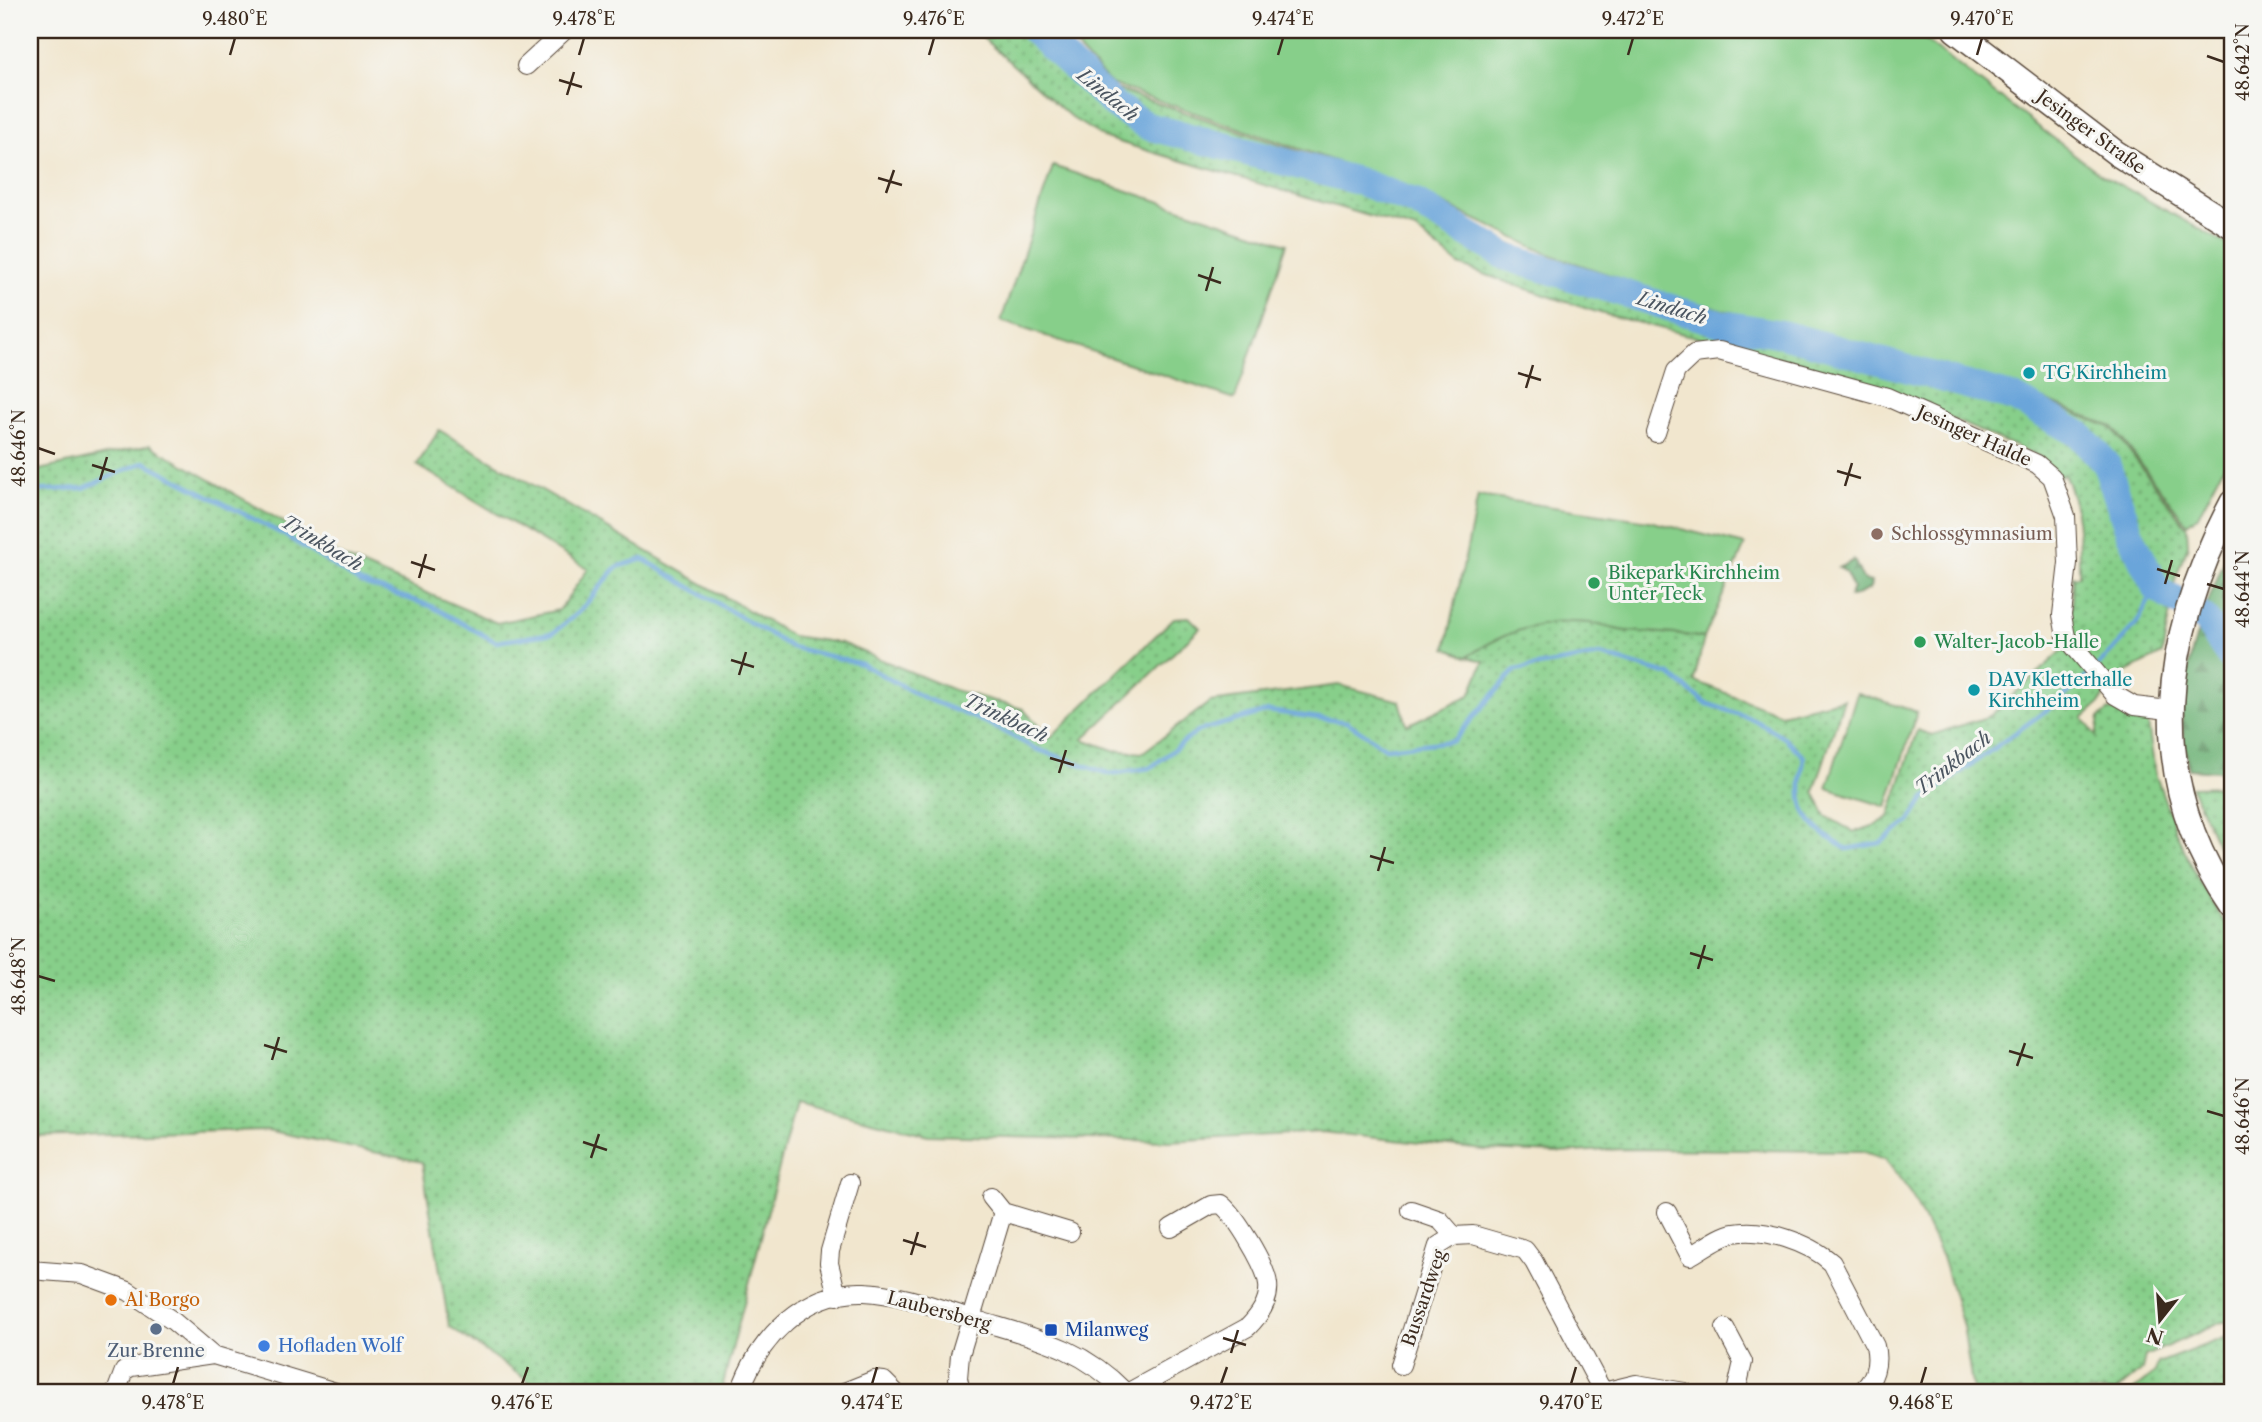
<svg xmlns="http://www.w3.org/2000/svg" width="2262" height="1422" font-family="'Libre Caslon Text',serif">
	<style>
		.grass { fill: url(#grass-dots); stroke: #617c54; stroke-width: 2 }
		.forest { fill: url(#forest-firs); stroke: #546e4a; stroke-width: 2 }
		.green { fill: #87cf8a; stroke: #617c54; stroke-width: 2 }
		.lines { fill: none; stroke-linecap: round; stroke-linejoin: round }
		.stream { stroke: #6aa5da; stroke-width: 4.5 }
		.river { stroke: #6aa5da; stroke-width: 28 }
		.street-casing { stroke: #564638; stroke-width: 20 }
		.secondary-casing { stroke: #564638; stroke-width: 27 }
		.street { stroke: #fff; stroke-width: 18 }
		.secondary { stroke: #fff; stroke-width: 24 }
		.ticks { fill: none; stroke: #3b2a1e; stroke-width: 2.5 }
		.culture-dot { fill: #0f9aa8; stroke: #f6f6f2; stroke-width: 2.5 }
		.education-dot { fill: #8d6e63; stroke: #f6f6f2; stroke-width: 2.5 }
		.leisure-dot { fill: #2e9e5b; stroke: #f6f6f2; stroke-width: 2.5 }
		.food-dot { fill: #e8710a; stroke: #f6f6f2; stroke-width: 2.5 }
		.service-dot { fill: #5c6f8a; stroke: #f6f6f2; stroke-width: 2.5 }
		.transit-dot { fill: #1a4fb4; stroke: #f6f6f2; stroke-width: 2.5 }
		.shop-dot { fill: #3f7fe0; stroke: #f6f6f2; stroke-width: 2.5 }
		.labels { text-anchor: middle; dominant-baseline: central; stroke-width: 6; stroke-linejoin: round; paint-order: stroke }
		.street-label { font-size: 18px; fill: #3b2a1e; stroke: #f6f6f2 }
		.culture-label { font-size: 18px; fill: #0d838f; stroke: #f6f6f2; text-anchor: start }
		.education-label { font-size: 18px; fill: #785e54; stroke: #f6f6f2; text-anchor: start }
		.leisure-label { font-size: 18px; fill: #27864d; stroke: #f6f6f2; text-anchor: start }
		.food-label { font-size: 18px; fill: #c56008; stroke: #f6f6f2; text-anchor: start }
		.transit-label { font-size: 18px; fill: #164399; stroke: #f6f6f2; text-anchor: start }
		.shop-label { font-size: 18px; fill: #366cbe; stroke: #f6f6f2; text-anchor: start }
		.service-label { font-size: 18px; fill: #4e5e75; stroke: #f6f6f2 }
		.water-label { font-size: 19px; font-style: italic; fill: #4b5560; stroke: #f6f6f2 }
		.neatline { fill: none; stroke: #3b2a1e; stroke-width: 2.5 }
		.ticks-label { font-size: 18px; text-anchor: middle; fill: #3b2a1e }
	</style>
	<defs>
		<pattern id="grass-dots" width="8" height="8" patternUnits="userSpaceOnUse" patternTransform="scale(1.75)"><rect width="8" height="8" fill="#87cf8a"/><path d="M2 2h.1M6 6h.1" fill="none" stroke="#70a870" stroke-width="1.8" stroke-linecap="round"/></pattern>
		<pattern id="forest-firs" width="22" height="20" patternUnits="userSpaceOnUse" patternTransform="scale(1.75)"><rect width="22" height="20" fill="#6db276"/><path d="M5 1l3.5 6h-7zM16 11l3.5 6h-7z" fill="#5b9160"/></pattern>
	</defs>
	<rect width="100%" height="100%" fill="#f6f6f2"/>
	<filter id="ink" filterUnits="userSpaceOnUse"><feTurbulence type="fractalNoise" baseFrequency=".0143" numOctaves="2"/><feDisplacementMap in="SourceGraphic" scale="14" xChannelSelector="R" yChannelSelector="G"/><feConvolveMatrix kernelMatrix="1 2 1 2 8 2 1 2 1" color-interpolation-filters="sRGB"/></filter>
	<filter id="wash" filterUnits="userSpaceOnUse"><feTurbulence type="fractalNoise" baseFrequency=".00686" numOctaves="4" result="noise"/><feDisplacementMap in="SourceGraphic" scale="28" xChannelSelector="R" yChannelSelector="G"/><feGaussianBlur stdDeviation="1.57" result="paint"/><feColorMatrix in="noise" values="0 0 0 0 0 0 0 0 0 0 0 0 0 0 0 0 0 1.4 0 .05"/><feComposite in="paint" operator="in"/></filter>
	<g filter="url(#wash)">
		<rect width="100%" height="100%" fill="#f1e6ce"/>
		<path class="grass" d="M 974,30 L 1049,30 L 1113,88 L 1404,187 L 1490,235 L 1560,266 L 1668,301 L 2012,388 L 2112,428 L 2187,528 L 2188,545 L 2177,574 L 2162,654 L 2115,678 L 2099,704 L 2083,718 L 2096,736 L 2099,718 L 2109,710 L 2144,717 L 2148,723 L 2155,773 L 2177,834 L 2199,881 L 2232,934 L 2232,1322 L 2222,1322 L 2145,1356 L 2142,1370 L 2115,1392 L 1973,1392 L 1963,1326 L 1942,1257 L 1911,1193 L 1885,1159 L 1862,1151 L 1623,1149 L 1557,1153 L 1484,1150 L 1322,1132 L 1170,1141 L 928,1135 L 796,1102 L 721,1392 L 544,1392 L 449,1326 L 422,1162 L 267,1130 L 30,1136 L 30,472 L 150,445 L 347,559 L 497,623 L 559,610 L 588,569 L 417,465 L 439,430 L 792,636 L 841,643 L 954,690 L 1023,709 L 1050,738 L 1174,618 L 1189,617 L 1200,628 L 1083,739 L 1113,750 L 1142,753 L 1210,702 L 1339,685 L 1400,701 L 1407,725 L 1470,695 L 1484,661 L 1467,657 C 1504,631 1546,618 1590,623 C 1603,625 1615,630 1628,631 C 1654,633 1678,633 1704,638 L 1694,681 L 1781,714 L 1844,699 L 1814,792 L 1826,816 L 1854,832 L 1876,825 L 1889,817 L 1917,730 L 1932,735 L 1990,716 L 2074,640 L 2071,623 L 2073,576 L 2079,576 C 2079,539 2080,507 2064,474 L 2059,476 L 2040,457 L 1889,392 L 1795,362 L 1600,313 L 1509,283 L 1459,265 L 1416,230 L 1105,138 L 1072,118 Z
			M 2232,571 L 2232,609 L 2222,601 Z
			M 2232,786 L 2232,878 L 2191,787 Z
			M 2232,1335 L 2232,1392 L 2131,1392 L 2155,1373 L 2158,1363 Z"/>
		<path class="forest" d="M 2232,542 L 2232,571 L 2222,601 L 2232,609 L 2232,772 L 2189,769 C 2187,752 2181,732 2182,715 C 2185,653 2209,598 2232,542 Z
			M 1854,560 L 1863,580 L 1871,582 L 1870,589 L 1852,597 L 1849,597 L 1853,588 L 1845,571 L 1839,568 Z"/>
		<path class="green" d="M 1060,30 L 1912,30 L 2099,173 L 2232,247 L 2232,450 L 2198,516 L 2187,524 L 2113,427 L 2012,387 L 1671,296 L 1546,253 L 1404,185 L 1111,84 Z
			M 1053,166 L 1287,244 L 1235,399 L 1001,321 Z
			M 1478,496 L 1649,521 L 1745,545 L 1704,638 C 1678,633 1654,633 1628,631 C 1615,630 1603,625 1590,623 C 1546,618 1504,631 1467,657 L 1446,648 Z
			M 1857,693 L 1917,712 L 1887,807 L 1827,788 Z"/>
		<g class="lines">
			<path class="stream" d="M 30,491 L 84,488 L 144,462 L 286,536 L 361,583 L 431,606 L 496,642 L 553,633 L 580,611 L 617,567 L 643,559 L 791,647 L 862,664 L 922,697 L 989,724 L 1036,749 L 1110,774 L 1150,768 L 1198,731 L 1268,711 L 1347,722 L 1386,748 L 1453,741 L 1515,670 L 1600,655 L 1670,675 L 1705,703 L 1753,719 L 1785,738 L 1804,757 C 1796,807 1801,823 1847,849 L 1880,843 L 1909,822 L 1925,798 L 2055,704 L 2090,674
				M 2096,668 L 2135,626 L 2156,588"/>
			<path class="river" d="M 1033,30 L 1114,105 L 1147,126 L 1358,181 L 1416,203 L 1507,257 L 1723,324 L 1782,334 L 2014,398 L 2079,434 L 2106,463 L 2130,534 L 2156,588 L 2205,619 L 2232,659"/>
		</g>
	</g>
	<g filter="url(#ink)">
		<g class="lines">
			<g class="street-casing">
				<path id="street" d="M 526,66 L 565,30
					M 1656,433 L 1676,371 L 1694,354 L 1719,351 L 1887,397 L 2037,464 L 2052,477 L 2066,516 L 2068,563 L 2062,615 L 2066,637 L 2115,695 L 2134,706 L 2169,710
					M 1411,1210 L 1440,1220 L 1454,1236
					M 1003,1212 L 1070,1232
					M 1667,1212 L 1690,1256 C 1703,1249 1720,1235 1734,1233 C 1764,1227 1810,1243 1832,1263 L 1875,1346 C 1879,1363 1875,1381 1860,1392
					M 30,1270 L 82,1274 L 128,1291 L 173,1321 L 213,1355 L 336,1392
					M 837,1296 L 829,1263 L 830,1251 L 850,1183
					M 1725,1328 L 1743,1362 L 1736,1392
					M 1401,1365 L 1438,1246 L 1454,1236 L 1473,1235 L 1525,1250 L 1534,1262 L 1603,1392
					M 116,1392 L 124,1371 L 131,1367 L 213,1355
					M 740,1392 C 758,1339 804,1290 864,1292 C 906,1294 944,1311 983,1322 C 1040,1339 1082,1348 1125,1392
					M 844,1392 L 874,1380 L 884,1381 L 895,1392
					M 961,1392 L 958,1378 L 960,1355 L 1003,1212 L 991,1197
					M 1129,1392 L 1248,1327 C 1260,1315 1270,1301 1268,1284 C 1266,1265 1235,1215 1221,1204 L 1211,1205 L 1171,1228
					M 1603,1392 L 1636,1384 L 1685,1392"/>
			</g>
			<g class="secondary-casing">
				<path id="secondary" d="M 1955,30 L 2116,153 L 2232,226
					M 2232,503 C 2162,637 2142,775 2232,906"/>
			</g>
			<use href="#street" class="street"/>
			<use href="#secondary" class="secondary"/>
		</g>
	</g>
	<path class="ticks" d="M 230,55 L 235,38M 579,55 L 584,38M 929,55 L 934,38M 1278,55 L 1283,38M 1628,55 L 1633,38M 1977,55 L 1982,38M 2207,56 L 2224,62M 559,80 L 582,87M 567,95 L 574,72M 878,178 L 902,185M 886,193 L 894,170M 1198,275 L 1221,283M 1206,291 L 1213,267M 1518,373 L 1541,380M 1526,388 L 1533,365M 38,448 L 55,454M 92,465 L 115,472M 1837,471 L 1861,478M 100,480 L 107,457M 1845,486 L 1852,463M 411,562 L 435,570M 2157,569 L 2180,576M 419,578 L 426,554M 2165,584 L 2172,560M 2207,584 L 2224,589M 731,660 L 754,667M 739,675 L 746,652M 1050,758 L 1074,765M 1059,773 L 1066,750M 1370,856 L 1394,863M 1378,871 L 1385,847M 1690,953 L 1713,960M 1698,969 L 1705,945M 38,976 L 55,981M 264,1045 L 287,1052M 2009,1051 L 2033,1058M 272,1060 L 279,1037M 2017,1066 L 2025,1043M 2207,1111 L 2224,1116M 583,1142 L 607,1150M 591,1158 L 599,1134M 903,1240 L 926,1247M 911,1255 L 918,1232M 1223,1338 L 1246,1345M 1231,1353 L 1238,1330M 173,1384 L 178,1367M 522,1384 L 528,1367M 872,1384 L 877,1367M 1221,1384 L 1227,1367M 1571,1384 L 1576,1367M 1921,1384 L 1926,1367"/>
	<g class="culture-dot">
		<circle cx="2029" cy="373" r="7"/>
		<circle cx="1974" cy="690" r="7"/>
	</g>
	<circle class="education-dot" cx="1877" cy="534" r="7"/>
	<g class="leisure-dot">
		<circle cx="1594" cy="583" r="7"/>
		<circle cx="1920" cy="642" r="7"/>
	</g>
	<circle class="food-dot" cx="111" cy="1300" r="7"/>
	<circle class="service-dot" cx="156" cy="1329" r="7"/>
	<rect class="transit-dot" x="1044" y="1323" width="14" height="14" rx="3.5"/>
	<circle class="shop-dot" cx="264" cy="1346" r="7"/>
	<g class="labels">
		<g class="street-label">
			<text transform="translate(2091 132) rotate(36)">Jesinger Straße</text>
			<text transform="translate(1974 436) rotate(24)">Jesinger Halde</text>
			<text transform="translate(1424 1298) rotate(-71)">Bussardweg</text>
			<text transform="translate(939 1311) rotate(15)">Laubersberg</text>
		</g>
		<g class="culture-label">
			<text x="2043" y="373">TG Kirchheim</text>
			<text x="1988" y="680">DAV Kletterhalle<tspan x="1988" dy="21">Kirchheim</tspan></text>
		</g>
		<g class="education-label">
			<text x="1891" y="534">Schlossgymnasium</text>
		</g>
		<g class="leisure-label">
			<text x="1608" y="573">Bikepark Kirchheim<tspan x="1608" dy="21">Unter Teck</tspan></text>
			<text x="1934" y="642">Walter-Jacob-Halle</text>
		</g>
		<g class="food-label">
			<text x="125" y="1300">Al Borgo</text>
		</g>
		<g class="transit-label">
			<text x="1065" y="1330">Milanweg</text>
		</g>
		<g class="shop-label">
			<text x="278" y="1346">Hofladen Wolf</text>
		</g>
		<g class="service-label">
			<text x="156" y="1351">Zur Brenne</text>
		</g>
		<g class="water-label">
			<text transform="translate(1108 95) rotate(39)">Lindach</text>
			<text transform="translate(1672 308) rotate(17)">Lindach</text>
			<text transform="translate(322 543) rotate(31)">Trinkbach</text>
			<text transform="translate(1006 718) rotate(25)">Trinkbach</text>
			<text transform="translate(1953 763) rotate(-38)">Trinkbach</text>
		</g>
	</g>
	<rect width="2262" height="1422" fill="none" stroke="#f6f6f2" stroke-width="77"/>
	<g transform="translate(2160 1320) rotate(197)" stroke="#f6f6f2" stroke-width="5" paint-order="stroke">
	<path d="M0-5L12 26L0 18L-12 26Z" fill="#3b2a1e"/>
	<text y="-10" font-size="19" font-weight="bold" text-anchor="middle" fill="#3b2a1e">N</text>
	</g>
	<rect x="38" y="38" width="2186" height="1346" class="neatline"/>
	<g class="ticks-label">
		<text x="235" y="25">9.480°E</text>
		<text x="584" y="25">9.478°E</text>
		<text x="934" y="25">9.476°E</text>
		<text x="1283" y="25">9.474°E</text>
		<text x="1633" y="25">9.472°E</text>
		<text x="1982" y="25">9.470°E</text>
		<text transform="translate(2243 62) rotate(-90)" y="6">48.642°N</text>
		<text transform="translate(19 448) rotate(-90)" y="6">48.646°N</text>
		<text transform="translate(2243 589) rotate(-90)" y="6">48.644°N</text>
		<text transform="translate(19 976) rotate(-90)" y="6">48.648°N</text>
		<text transform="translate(2243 1116) rotate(-90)" y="6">48.646°N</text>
		<text x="173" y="1409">9.478°E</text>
		<text x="522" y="1409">9.476°E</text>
		<text x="872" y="1409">9.474°E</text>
		<text x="1221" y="1409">9.472°E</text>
		<text x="1571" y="1409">9.470°E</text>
		<text x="1921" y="1409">9.468°E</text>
	</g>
</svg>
